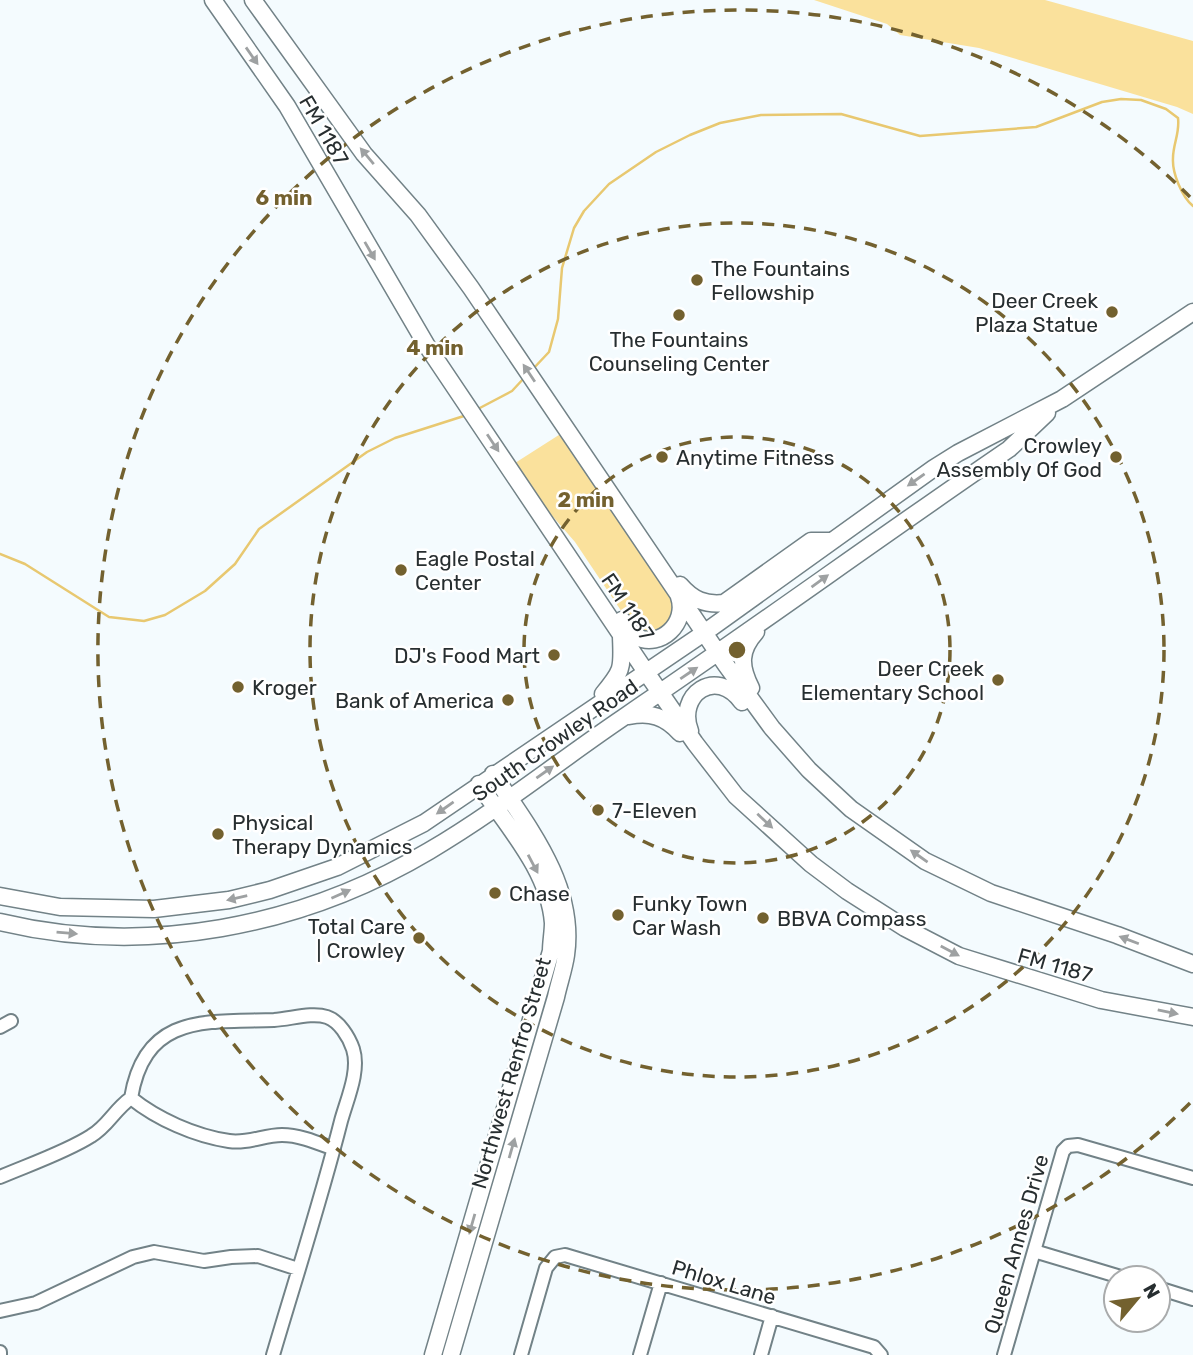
<svg xmlns="http://www.w3.org/2000/svg" width="1193" height="1355" font-family="Rubik,sans-serif">
	<style>
		.green { fill: #fae19c }
		.lines { fill: none; stroke-linecap: round; stroke-linejoin: round }
		.stream { stroke: #e8c870; stroke-width: 2.5 }
		.minor-casing { stroke: #728287; stroke-width: 16 }
		.major-casing { stroke: #728287; stroke-width: 19 }
		.minor { stroke: #fff; stroke-width: 12 }
		.major { stroke: #fff; stroke-width: 16 }
		.oneway { fill: #9ea1a2 }
		.ring { fill: none; stroke: #73612f; stroke-width: 3.5; stroke-dasharray: 12 9 }
		.poi-dot { fill: #73612f; stroke: #fff; stroke-width: 2.5 }
		.labels { text-anchor: middle; dominant-baseline: central; stroke-width: 5; stroke-linejoin: round; paint-order: stroke }
		.street-label { font-size: 21px; fill: #272e30; stroke: #fff }
		.poi-label { font-size: 21px; fill: #272e30; stroke: #fff; text-anchor: start }
		.centre { fill: #73612f; stroke: #fff; stroke-width: 3.5 }
		.ring-label { font-size: 21px; text-anchor: middle; font-weight: bold; fill: #73612f; stroke: #fff; stroke-width: 5; stroke-linejoin: round; paint-order: stroke }
	</style>
	<rect width="100%" height="100%" fill="#f4fbfe"/>
	<path class="green" d="M 814,0 L 1045,0 L 1193,41 L 1193,114 L 1177,107 L 979,48 L 900,35 L 887,24 Z
		M 562,433 L 676,603 L 676,617 L 657,633 L 639,632 L 628,621 L 575,542 L 548,511 L 515,463 Z"/>
	<g class="lines">
		<path class="stream" d="M 532,370 L 549,352 L 558,319 L 562,268 L 574,228 L 584,211 L 609,184 L 656,152 L 690,135 L 720,123 L 761,115 L 841,114 L 920,136 L 1036,127 L 1102,102 L 1121,99 L 1141,100 L 1166,109 L 1178,118 C 1180,133 1173,144 1173,158 C 1172,173 1182,197 1193,206
			M 476,410 L 512,391 L 525,377
			M 0,554 L 25,564 L 109,617 L 144,621 L 165,615 L 205,591 L 235,564 L 259,529 L 367,452 L 395,438 L 467,415"/>
		<g class="minor-casing">
			<path id="minor" d="M 0,1027 L 11,1021
				M 131,1098 C 157,1119 195,1136 229,1141 C 247,1144 264,1135 282,1135 C 300,1135 318,1143 334,1149
				M 0,1177 C 28,1165 66,1152 91,1136 C 108,1126 114,1110 131,1098 C 145,1013 207,1022 274,1020 C 291,1019 312,1012 327,1017 C 339,1021 349,1037 353,1049 C 360,1071 347,1099 341,1121 C 321,1200 296,1277 273,1355
				M 1034,1251 L 1124,1278
				M 1158,1288 L 1193,1299
				M 0,1311 L 36,1303 L 133,1257 L 154,1252 L 204,1261 L 231,1257 L 258,1256 L 298,1269
				M 0,1352 L 0,1355
				M 521,1355 L 546,1268 L 555,1257 L 565,1255 L 874,1347 L 881,1355
				M 640,1355 L 661,1283
				M 761,1355 L 772,1316
				M 1004,1355 L 1063,1151 L 1068,1146 L 1078,1145 L 1193,1178"/>
		</g>
		<g class="major-casing">
			<path id="major" d="M 213,0 L 287,106 L 427,346 L 646,672 L 695,743 L 736,796 L 811,864 L 847,891 L 905,928 L 959,956 L 1101,1000 L 1193,1017
				M 253,0 L 364,154 L 418,215 L 471,288 L 726,665 L 772,728 L 809,770 L 851,809 L 925,861 L 991,893 L 1117,935 L 1193,964
				M 680,585 C 693,600 705,605 724,603 L 811,541 L 829,541
				M 622,620 C 626,626 630,633 637,637 C 660,649 688,623 679,597
				M 751,688 C 740,666 739,651 756,632
				M 603,694 C 624,669 622,668 621,636
				M 629,716 C 650,712 665,716 680,733
				M 690,731 C 676,695 716,666 742,702
				M 0,896 L 60,907 L 154,909 L 229,900 L 270,890 L 337,867 L 424,823 L 704,633 L 934,468 L 958,453 L 1062,399 L 1193,312
				M 0,922 C 146,957 301,927 429,851 C 497,811 559,761 624,717 C 754,629 880,537 1009,449 L 1047,413
				M 433,1355 L 551,951 C 551,942 553,932 553,923 C 549,871 507,826 479,784
				M 451,1355 L 556,997 C 559,983 564,969 566,955 C 576,886 529,828 493,774"/>
		</g>
		<use href="#minor" class="minor"/>
		<use href="#major" class="major"/>
	</g>
	<defs><path id="oneway-solid" d="M-6-.8H1V-3.2L6.5 0L1 3.2V.8H-6Z" transform="scale(1.75)"/></defs>
	<g class="oneway">
		<use href="#oneway-solid" transform="translate(252 56) rotate(55)"/>
		<use href="#oneway-solid" transform="translate(367 156) rotate(-130)"/>
		<use href="#oneway-solid" transform="translate(370 251) rotate(60)"/>
		<use href="#oneway-solid" transform="translate(529 373) rotate(-124)"/>
		<use href="#oneway-solid" transform="translate(493 443) rotate(56)"/>
		<use href="#oneway-solid" transform="translate(916 480) rotate(145)"/>
		<use href="#oneway-solid" transform="translate(820 581) rotate(-36)"/>
		<use href="#oneway-solid" transform="translate(689 673) rotate(-34)"/>
		<use href="#oneway-solid" transform="translate(545 772) rotate(-35)"/>
		<use href="#oneway-solid" transform="translate(445 808) rotate(145)"/>
		<use href="#oneway-solid" transform="translate(765 821) rotate(43)"/>
		<use href="#oneway-solid" transform="translate(919 856) rotate(-145)"/>
		<use href="#oneway-solid" transform="translate(533 864) rotate(62)"/>
		<use href="#oneway-solid" transform="translate(341 894) rotate(-24)"/>
		<use href="#oneway-solid" transform="translate(237 898) rotate(167)"/>
		<use href="#oneway-solid" transform="translate(67 933) rotate(5)"/>
		<use href="#oneway-solid" transform="translate(1129 940) rotate(-159)"/>
		<use href="#oneway-solid" transform="translate(950 951) rotate(28)"/>
		<use href="#oneway-solid" transform="translate(1168 1012) rotate(12)"/>
		<use href="#oneway-solid" transform="translate(512 1148) rotate(-74)"/>
		<use href="#oneway-solid" transform="translate(472 1224) rotate(106)"/>
	</g>
	<g class="ring">
		<circle cx="737" cy="650" r="213"/>
		<circle cx="737" cy="650" r="427"/>
		<path d="M1190 1103A640 640 0 1 1 1190 197"/>
	</g>
	<g class="poi-dot">
		<circle cx="697" cy="280" r="7"/>
		<circle cx="1112" cy="312" r="7"/>
		<circle cx="679" cy="315" r="7"/>
		<circle cx="662" cy="457" r="7"/>
		<circle cx="1116" cy="457" r="7"/>
		<circle cx="401" cy="570" r="7"/>
		<circle cx="554" cy="655" r="7"/>
		<circle cx="998" cy="680" r="7"/>
		<circle cx="238" cy="687" r="7"/>
		<circle cx="508" cy="700" r="7"/>
		<circle cx="598" cy="810" r="7"/>
		<circle cx="218" cy="834" r="7"/>
		<circle cx="495" cy="893" r="7"/>
		<circle cx="618" cy="915" r="7"/>
		<circle cx="763" cy="918" r="7"/>
		<circle cx="419" cy="938" r="7"/>
	</g>
	<g class="labels">
		<g class="street-label">
			<text transform="translate(324 130) rotate(60)">FM 1187</text>
			<text transform="translate(628 607) rotate(56)">FM 1187</text>
			<text transform="translate(555 740) rotate(-35)">South Crowley Road</text>
			<text transform="translate(1055 965) rotate(16)">FM 1187</text>
			<text transform="translate(511 1073) rotate(-74)">Northwest Renfro Street</text>
			<text transform="translate(1016 1244) rotate(-74)">Queen Annes Drive</text>
			<text transform="translate(724 1282) rotate(17)">Phlox Lane</text>
		</g>
		<g class="poi-label">
			<text x="711" y="268">The Fountains<tspan x="711" dy="24">Fellowship</tspan></text>
			<text x="1098" y="300" text-anchor="end">Deer Creek<tspan x="1098" dy="24">Plaza Statue</tspan></text>
			<text x="679" y="339" text-anchor="middle">The Fountains<tspan x="679" dy="24">Counseling Center</tspan></text>
			<text x="1102" y="445" text-anchor="end">Crowley<tspan x="1102" dy="24">Assembly Of God</tspan></text>
			<text x="676" y="457">Anytime Fitness</text>
			<text x="415" y="558">Eagle Postal<tspan x="415" dy="24">Center</tspan></text>
			<text x="540" y="655" text-anchor="end">DJ's Food Mart</text>
			<text x="984" y="668" text-anchor="end">Deer Creek<tspan x="984" dy="24">Elementary School</tspan></text>
			<text x="252" y="687">Kroger</text>
			<text x="494" y="700" text-anchor="end">Bank of America</text>
			<text x="612" y="810">7-Eleven</text>
			<text x="232" y="822">Physical<tspan x="232" dy="24">Therapy Dynamics</tspan></text>
			<text x="509" y="893">Chase</text>
			<text x="632" y="903">Funky Town<tspan x="632" dy="24">Car Wash</tspan></text>
			<text x="777" y="918">BBVA Compass</text>
			<text x="405" y="926" text-anchor="end">Total Care<tspan x="405" dy="24">| Crowley</tspan></text>
		</g>
	</g>
	<circle cx="737" cy="650" r="10" class="centre"/>
	<g class="ring-label">
		<text x="284" y="205">6 min</text>
		<text x="435" y="355">4 min</text>
		<text x="586" y="507">2 min</text>
	</g>
	<g transform="translate(1137 1299) rotate(61)"><circle r="33" fill="#ffffff" stroke="#a9abac" stroke-width="2"/>
	<path d="M0-5L12 26L0 18L-12 26Z" fill="#73612f"/>
	<text y="-10" font-size="19" font-weight="bold" text-anchor="middle" fill="#272e30">N</text>
	</g>
</svg>
